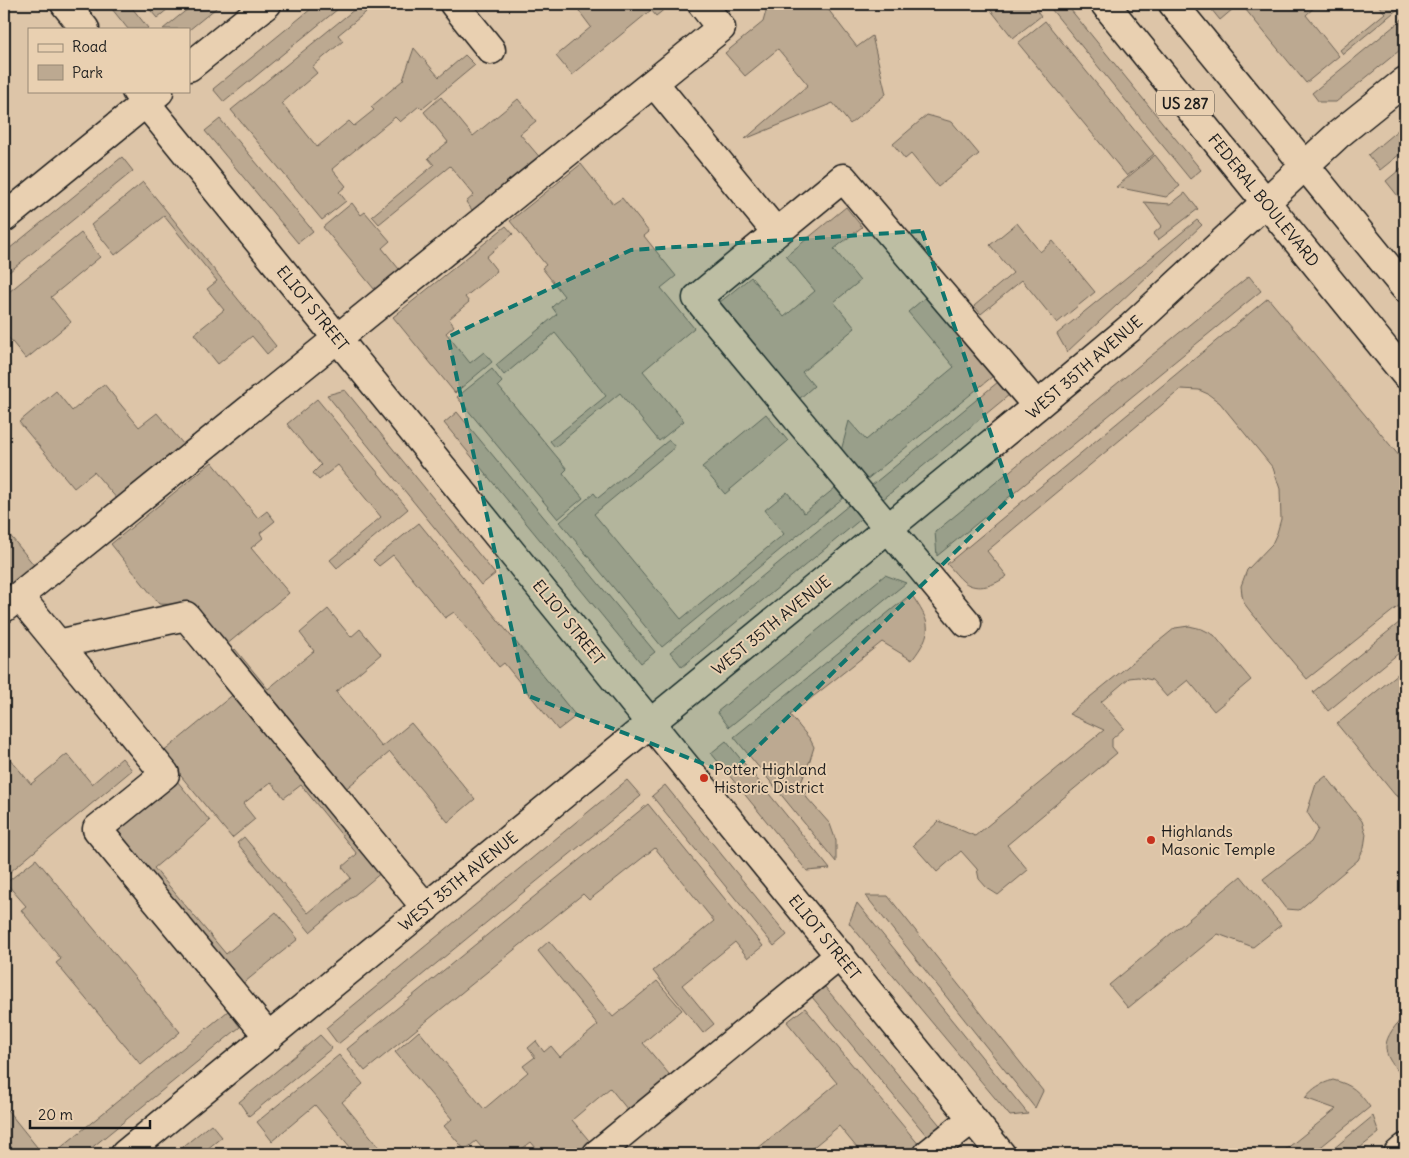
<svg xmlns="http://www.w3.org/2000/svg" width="1409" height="1158" font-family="Delius,sans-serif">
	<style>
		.green { fill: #bca991; stroke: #6c6256 }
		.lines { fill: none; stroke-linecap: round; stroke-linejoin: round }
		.minor-casing { stroke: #1c1c1c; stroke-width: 31 }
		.major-casing { stroke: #1c1c1c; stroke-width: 31 }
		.minor { stroke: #e9d0b1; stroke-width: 28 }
		.major { stroke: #e9d0b1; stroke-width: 28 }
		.marked { fill: #0f766e; fill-opacity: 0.2; stroke: #0f766e; stroke-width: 4; stroke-dasharray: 10 6; stroke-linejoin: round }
		.poi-dot { fill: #c8321e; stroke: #e9d0b1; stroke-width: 2 }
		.labels { text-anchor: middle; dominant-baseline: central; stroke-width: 4; stroke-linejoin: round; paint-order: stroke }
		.shield { fill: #e9d0b1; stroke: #5a5249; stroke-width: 1 }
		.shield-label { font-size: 15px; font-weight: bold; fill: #1c1c1c }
		.street-label { font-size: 16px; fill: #1c1c1c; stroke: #e9d0b1 }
		.poi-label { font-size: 16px; fill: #1c1c1c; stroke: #e9d0b1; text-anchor: start }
	</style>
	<rect width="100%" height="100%" fill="#ddc5a8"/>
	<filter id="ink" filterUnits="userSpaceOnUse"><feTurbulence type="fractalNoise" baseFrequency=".02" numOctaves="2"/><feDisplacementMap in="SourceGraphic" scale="10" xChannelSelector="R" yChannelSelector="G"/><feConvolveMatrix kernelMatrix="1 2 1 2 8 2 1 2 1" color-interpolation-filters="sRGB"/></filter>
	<g filter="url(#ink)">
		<path class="green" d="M 108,4 L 129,4 L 148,28 L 147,29 L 128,29 Z
			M 145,4 L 174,4 L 157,18 Z
			M 194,4 L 221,4 L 189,30 L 189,29 L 163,29 Z
			M 317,4 L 344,4 L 224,102 L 213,89 Z
			M 361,4 L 376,4 L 338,35 L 343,41 L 312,67 L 317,73 L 282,103 L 317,147 L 349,121 L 354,126 L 374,110 L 371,107 L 403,80 L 414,48 L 439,77 L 465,55 L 475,65 L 422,109 L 419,106 L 400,122 L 395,117 L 332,169 L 346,186 L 339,192 L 346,201 L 322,220 L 231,110 Z
			M 587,4 L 671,4 L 656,16 L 651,10 L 572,75 L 556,56 L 591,27 L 579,11 Z
			M 768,4 L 824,4 L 857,47 L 872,36 L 886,94 L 850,124 L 833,103 L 745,139 L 808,85 L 778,49 L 745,76 L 725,53 L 763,22 Z
			M 986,4 L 1032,4 L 1041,16 L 1013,38 Z
			M 1047,4 L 1066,4 L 1201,170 L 1190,179 Z
			M 1207,4 L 1229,4 L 1233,9 L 1220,20 Z
			M 1241,4 L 1318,4 L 1306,15 L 1339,56 L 1306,83 Z
			M 1377,4 L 1404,4 L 1343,54 L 1340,50 L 1385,13 Z
			M 1405,17 L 1405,46 L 1336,102 L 1319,102 L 1312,93 Z
			M 1045,21 L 1154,154 L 1127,176 L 1018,43 Z
			M 441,97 L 473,136 L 518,99 L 536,121 L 520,134 L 542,160 L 476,215 L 466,202 L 474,195 L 450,166 L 379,224 L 372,216 L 434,165 L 428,158 L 448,142 L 424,112 Z
			M 927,115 L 952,122 L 979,154 L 938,187 L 911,154 L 905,159 L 893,144 Z
			M 220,119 L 313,231 L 298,243 L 205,131 Z
			M 1405,124 L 1405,150 L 1380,170 L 1368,155 Z
			M 1155,155 L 1180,186 L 1166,197 L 1116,187 Z
			M 122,157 L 133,171 L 4,276 L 4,253 Z
			M 581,164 L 613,204 L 622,198 L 649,232 L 644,236 L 676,276 L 661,288 L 694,328 L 643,371 L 684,421 L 659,441 L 620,393 L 555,447 L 550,441 L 606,396 L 555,333 L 504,375 L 496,365 L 557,314 L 552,307 L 564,296 L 542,268 L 546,265 L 510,221 Z
			M 1405,165 L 1405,205 L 1386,181 Z
			M 143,182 L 276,346 L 267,354 L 252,336 L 218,364 L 194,334 L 224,310 L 207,289 L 217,281 L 164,216 L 115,255 L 91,225 Z
			M 1185,193 L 1198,209 L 1158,240 L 1153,234 L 1162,226 L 1144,202 L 1171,204 Z
			M 352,203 L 361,215 L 365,212 L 390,241 L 382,248 L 403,274 L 379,295 L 323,227 Z
			M 846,207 L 862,227 L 834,249 L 860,281 L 834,302 L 855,328 L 802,372 L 814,386 L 799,399 L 720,302 L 751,277 L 784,317 L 815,291 L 786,256 Z
			M 1197,220 L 1202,225 L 1067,352 L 1057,334 Z
			M 1017,223 L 1040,252 L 1053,241 L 1095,292 L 1057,323 L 1022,280 L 981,314 L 974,306 L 1013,273 L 990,245 Z
			M 506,226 L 513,234 L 486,257 L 497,271 L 465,297 L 469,302 L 449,319 L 454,326 L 446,333 L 470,363 L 484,352 L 492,362 L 455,393 L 393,317 Z
			M 81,233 L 100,257 L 51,297 L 71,322 L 26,359 L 4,332 L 4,296 Z
			M 1249,276 L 1261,291 L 937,556 L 935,532 Z
			M 928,295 L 993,376 L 865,481 L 841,451 L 849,421 L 866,440 L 954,367 L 908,312 Z
			M 1268,298 L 1405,463 L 1405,601 L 1307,679 L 1250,611 L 1244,603 L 1242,595 L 1241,586 L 1247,570 L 1272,544 L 1277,533 L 1281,519 L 1280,489 L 1273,468 L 1220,403 L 1208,394 L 1199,390 L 1181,389 L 987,551 L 1007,576 C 995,585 978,592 964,582 C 958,577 953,570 947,564 Z
			M 492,369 L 502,382 L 498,386 L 567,469 L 563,473 L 583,498 L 558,519 L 457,397 Z
			M 998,382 L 1009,395 L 882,500 L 871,486 Z
			M 104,384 L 139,427 L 157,413 L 184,445 L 118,500 L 94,472 L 74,488 L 19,422 L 56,391 L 72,411 Z
			M 345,390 L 495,574 L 481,585 L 327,395 Z
			M 317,399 L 408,509 L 337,568 L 330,560 L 381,517 L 338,465 L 319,480 L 313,473 L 321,465 L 287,424 Z
			M 457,412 L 655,652 L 641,663 L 444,423 Z
			M 766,414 L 788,441 L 725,494 L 702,467 Z
			M 669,440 L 675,447 L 594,514 L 681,619 L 784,534 L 765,510 L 787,492 L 804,513 L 835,488 L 843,498 L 662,647 L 560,522 L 594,493 L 598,498 Z
			M 212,462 L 258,518 L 267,511 L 275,521 L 260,533 L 263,538 L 251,548 L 289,593 L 226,645 L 192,605 L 159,604 L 111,544 Z
			M 849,505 L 861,519 L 682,667 L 670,652 Z
			M 419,523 L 576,716 L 558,730 L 504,663 L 499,667 L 454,612 L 445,618 L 393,555 L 379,566 L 373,560 Z
			M 4,528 L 34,565 L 4,590 Z
			M 885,575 L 906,583 L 729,727 L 717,712 Z
			M 911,594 C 931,623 934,631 912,660 L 882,642 L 790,715 L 810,739 L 814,747 L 810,760 L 801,783 L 807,798 L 830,824 L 836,841 L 836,862 L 734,737 Z
			M 328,609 L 351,637 L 360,629 L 381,654 L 336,692 L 382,747 L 411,723 L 475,799 L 448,822 L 390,752 L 343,791 L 229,655 L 235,649 L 268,689 L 314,651 L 300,633 Z
			M 1405,618 L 1405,648 L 1328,711 L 1313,692 Z
			M 1189,626 L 1202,629 L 1214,635 L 1251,680 L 1214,711 L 1188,680 L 1167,697 L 1152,680 L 1138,677 L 1129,678 L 1101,702 L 1124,728 L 1112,739 L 1112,747 L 1117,753 L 1007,845 L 1028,870 L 998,895 L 987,888 L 979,879 L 977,869 L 961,851 L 937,872 L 913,845 L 939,821 L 975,836 L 1104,730 L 1069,714 L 1175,628 Z
			M 1405,668 L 1405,800 L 1395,795 L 1337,724 Z
			M 235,693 L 382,872 L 310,932 L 237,843 L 244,837 L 308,913 L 351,878 L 342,867 L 357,854 L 301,785 L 284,798 L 271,782 L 243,804 L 255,819 L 232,838 L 162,753 Z
			M 726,741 L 830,869 L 807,871 L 711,753 Z
			M 4,752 L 31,784 L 67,754 L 92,784 L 122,758 L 132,770 L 4,877 Z
			M 1326,776 L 1362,821 L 1366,834 L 1364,848 L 1358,860 L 1299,910 L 1286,909 L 1263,879 L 1311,842 L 1318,829 L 1307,812 L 1316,784 Z
			M 627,780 L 641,796 L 338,1044 L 326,1028 Z
			M 177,781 L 210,821 L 154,868 L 226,954 L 276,912 L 298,939 L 240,986 L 114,833 Z
			M 665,785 L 787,935 L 774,946 L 652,796 Z
			M 648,804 L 763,946 L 748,958 L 735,942 L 682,985 L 714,1024 L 703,1033 L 653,971 L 714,921 L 655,848 L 589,900 L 583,894 L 365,1071 L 347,1049 Z
			M 36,859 L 180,1032 L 141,1065 L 56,963 L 61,959 L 21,910 L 26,906 L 6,883 Z
			M 1241,876 L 1281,925 L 1253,947 L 1218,934 L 1128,1008 L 1109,985 Z
			M 866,896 L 888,896 L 1043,1091 L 1035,1108 Z
			M 857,903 L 1028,1114 L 1010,1116 L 849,923 Z
			M 549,941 L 613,1017 L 657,981 L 682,1010 L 643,1043 L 674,1080 L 632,1115 L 610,1088 L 572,1120 L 592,1144 L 581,1154 L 541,1154 L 531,1142 L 515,1154 L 487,1154 L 476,1141 L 465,1150 L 444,1126 L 452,1119 L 395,1052 L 419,1031 L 484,1109 L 528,1072 L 523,1066 L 535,1057 L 528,1048 L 536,1041 L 544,1052 L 551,1046 L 560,1057 L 598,1025 L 538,951 Z
			M 825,987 L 944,1130 L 931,1141 L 812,997 Z
			M 805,1008 L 920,1146 L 910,1154 L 862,1154 L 839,1126 L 805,1154 L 751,1154 L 837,1083 L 787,1022 Z
			M 228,1011 L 240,1027 L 84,1154 L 53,1154 Z
			M 1403,1017 L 1405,1018 L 1405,1079 C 1382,1054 1378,1044 1403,1017 Z
			M 320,1035 L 332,1048 L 249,1116 L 239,1102 Z
			M 339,1055 L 363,1084 L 342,1102 L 385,1154 L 356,1154 L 315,1105 L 272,1141 L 257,1122 Z
			M 1333,1080 C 1353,1085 1358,1091 1370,1107 L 1312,1154 L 1280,1154 L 1336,1109 L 1305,1098 C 1314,1087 1320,1084 1333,1080 Z
			M 4,1106 L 41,1152 L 38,1154 L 17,1154 L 4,1138 Z
			M 1373,1116 L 1379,1133 L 1352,1154 L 1327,1154 Z
			M 211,1124 L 222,1137 L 201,1154 L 174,1154 Z"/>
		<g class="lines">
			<g class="minor-casing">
				<path id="minor" d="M 65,4 L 85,29
					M 454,4 L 491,50
					M 189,67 L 267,4
					M 654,83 L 776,232
					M 136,91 L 1001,1154
					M 4,218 L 159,92
					M 19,596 L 165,774 L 97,829 L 269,1037
					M 4,608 L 721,28 L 702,4
					M 967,623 L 697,298 L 843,178 L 1037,406
					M 58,644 L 186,616 L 426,908
					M 125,1154 L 1037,406 L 1130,328 L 1339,134 L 1405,81
					M 597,1154 L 840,955
					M 928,1154 L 972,1119
					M 1398,1154 L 1405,1148"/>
			</g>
			<g class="major-casing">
				<path id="major" d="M 1105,4 L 1405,374
					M 1173,4 L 1405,288"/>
			</g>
			<use href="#minor" class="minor"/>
			<use href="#major" class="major"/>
		</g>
	</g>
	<path class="marked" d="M 922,231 L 1012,496 L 730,774 L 526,695 L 448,337 L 631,250 Z"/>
	<g class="poi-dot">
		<circle cx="704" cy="778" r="5"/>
		<circle cx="1151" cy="840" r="5"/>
	</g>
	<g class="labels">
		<rect class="shield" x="1156" y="90.5" width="58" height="25" rx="4"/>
		<g class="shield-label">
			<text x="1185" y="103">US 287</text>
		</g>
		<g class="street-label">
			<text transform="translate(1264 200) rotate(51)">FEDERAL BOULEVARD</text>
			<text transform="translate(313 308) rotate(51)">ELIOT STREET</text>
			<text transform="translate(1084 367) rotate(-41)">WEST 35TH AVENUE</text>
			<text transform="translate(569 622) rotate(51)">ELIOT STREET</text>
			<text transform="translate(771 625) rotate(-39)">WEST 35TH AVENUE</text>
			<text transform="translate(458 881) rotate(-39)">WEST 35TH AVENUE</text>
			<text transform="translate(825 937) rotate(51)">ELIOT STREET</text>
		</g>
		<g class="poi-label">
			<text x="714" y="769">Potter Highland<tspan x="714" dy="18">Historic District</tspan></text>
			<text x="1161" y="831">Highlands<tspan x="1161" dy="18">Masonic Temple</tspan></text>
		</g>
	</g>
	<rect width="1409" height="1158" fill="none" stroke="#e9d0b1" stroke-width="20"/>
	<rect x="10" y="10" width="1389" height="1138" fill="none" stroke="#1c1c1c" stroke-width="2" filter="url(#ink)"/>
	<rect x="28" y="28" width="162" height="65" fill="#e9d0b1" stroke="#978875"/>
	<rect x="38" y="44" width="25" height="8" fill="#e9d0b1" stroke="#978875"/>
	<text x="72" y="52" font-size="15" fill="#1c1c1c">Road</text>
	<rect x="38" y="65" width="25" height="15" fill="#bca991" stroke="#978875"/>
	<text x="72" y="78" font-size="15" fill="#1c1c1c">Park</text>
	<path d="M30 1120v8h120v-8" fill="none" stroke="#1c1c1c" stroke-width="2.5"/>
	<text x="38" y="1120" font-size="15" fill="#1c1c1c" stroke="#e9d0b1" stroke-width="4" paint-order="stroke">20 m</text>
</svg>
